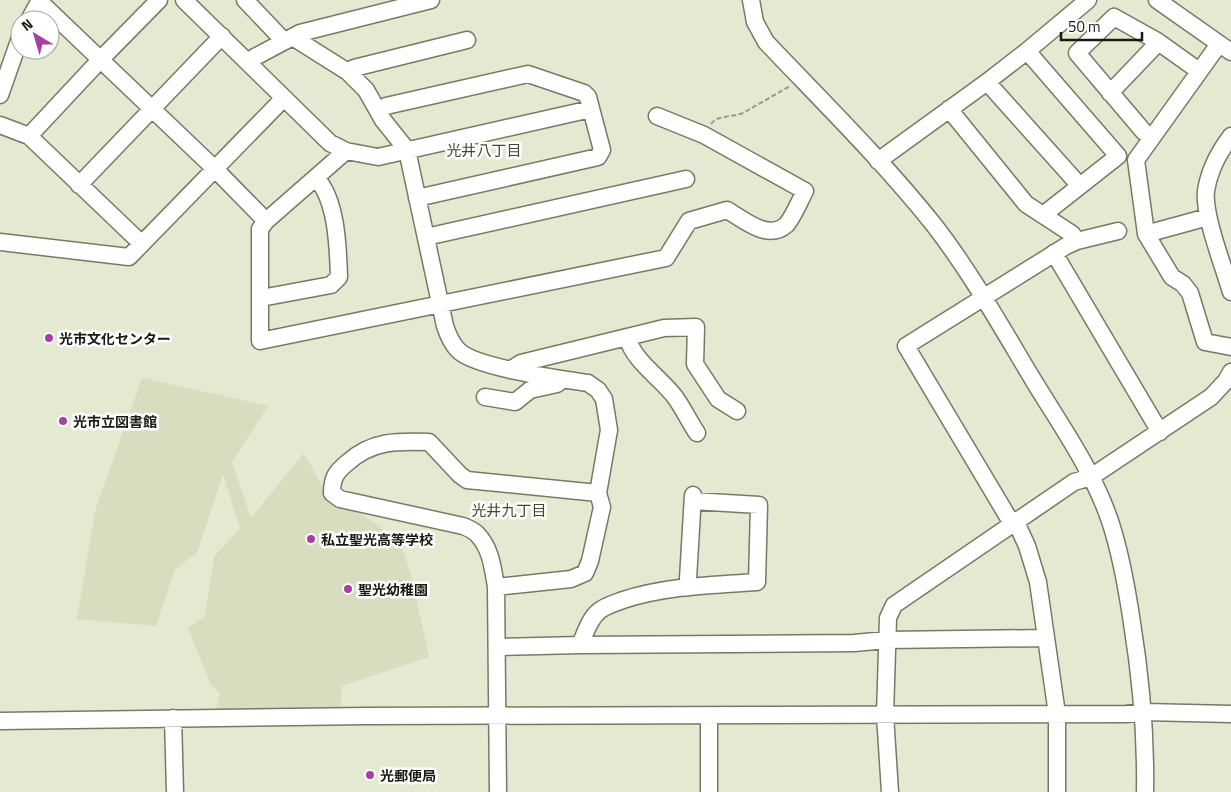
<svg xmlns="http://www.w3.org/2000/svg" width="1231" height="792" font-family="'Titillium Web','Noto Sans JP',sans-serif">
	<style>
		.built { fill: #d6debf }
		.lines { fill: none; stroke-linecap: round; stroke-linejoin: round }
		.minor-casing { stroke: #757a65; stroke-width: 19 }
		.path { stroke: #989c8a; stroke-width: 2; stroke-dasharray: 5 2.5; stroke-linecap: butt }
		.minor { stroke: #fff; stroke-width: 16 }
		.poi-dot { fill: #a63fa2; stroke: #fff; stroke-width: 2 }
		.labels { text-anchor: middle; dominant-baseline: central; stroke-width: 5; stroke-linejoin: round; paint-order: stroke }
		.poi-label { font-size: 14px; font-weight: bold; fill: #181a12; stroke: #fff; text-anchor: start }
		.neighbourhood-label { font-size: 15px; fill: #434834; stroke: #fff }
	</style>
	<rect width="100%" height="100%" fill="#e4ead2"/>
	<path class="built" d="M 142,378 L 268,406 L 232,462 L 251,518 L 304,453 L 331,501 L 354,510 L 379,526 L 403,550 L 412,579 L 429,657 L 342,686 L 340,709 L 216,709 L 220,693 L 211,685 L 188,628 L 205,616 L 214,556 L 240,529 L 223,474 L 197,553 L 175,569 L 156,626 L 77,619 L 95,511 Z"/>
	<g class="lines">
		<g class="minor-casing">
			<path id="minor" d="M 184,0 L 330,143 L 346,151 L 378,157 L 591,109
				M 245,0 L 284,41
				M 751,0 L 755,22 L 766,42 C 823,102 883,161 934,225 C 972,274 1003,330 1035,383 C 1062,427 1093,471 1110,521 C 1121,554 1127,589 1132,623 C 1141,679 1146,735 1145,792
				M 1157,0 L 1231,52
				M 39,1 L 215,169 L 266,221
				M 29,20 L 40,0
				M 294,38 L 348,72 L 366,90 L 383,120 L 407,150 L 445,326 C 448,335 451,343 458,350 C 475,368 561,379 588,383 L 598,390 L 604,399 L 609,430 L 598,493 L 602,507 L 590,561 L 585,573 L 571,579 L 496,587
				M 1219,44 L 1136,160 L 1146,234 L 1172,277 L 1183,284 L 1190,293 L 1205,342 L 1231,347
				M 1027,51 L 1118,156 L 1043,215
				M 249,62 L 253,58 L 300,33 L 431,0
				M 348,72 L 354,68 L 467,40
				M 987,82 L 1080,186
				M 1110,93 L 1153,48 L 1157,41
				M 0,95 L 20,38
				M 949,109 L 1026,204 L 1072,234 L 1077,241
				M 378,111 L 386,106 L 528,74 L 584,93 L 588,97 L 602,150 L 598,157 L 417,198
				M 0,125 L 29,136 L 142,244
				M 29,136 L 101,59 L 159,0
				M 1231,136 C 1219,152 1209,170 1206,191 C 1203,214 1224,268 1231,292
				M 1152,137 L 1144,132 L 1077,53 L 1114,17 L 1157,41 L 1199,71
				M 346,151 L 266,221 L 260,229 L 260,341 L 666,258 L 689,221 L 727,210 C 744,220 768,241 786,225 C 793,218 800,200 805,191 L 704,135 L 657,116
				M 878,161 L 987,82 L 1027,51 L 1088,0
				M 79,185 L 222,36
				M 1146,234 L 1208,217
				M 426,237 L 686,179
				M 0,242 L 129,257 L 284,98
				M 1054,253 L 1160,432
				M 261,298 L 331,285 L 339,277 C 338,248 337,200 316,178
				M 627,337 C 634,362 660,377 675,397 C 683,408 689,421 697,433
				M 510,370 L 521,363 L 664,328 L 696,327 L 695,364 L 718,399 L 737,411
				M 485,397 L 515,402 L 530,390 L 557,384 L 561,380
				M 690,586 L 688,579 L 693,495
				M 580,645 C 585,634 589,619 599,611 C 605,606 615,603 623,600 C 666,586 712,585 757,582 L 759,505 L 693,501
				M 497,647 L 580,645 L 854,643 L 887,640 L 1046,638
				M 709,716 L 709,792
				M 173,718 L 175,792
				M 0,721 L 366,716 L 1126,714 L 1144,712 L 1231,714
				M 498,792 L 496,587 C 493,569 491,548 477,534 C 474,531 468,528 463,526 L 340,499 L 332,493 C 332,478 336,472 347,463 C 372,440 397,441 429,442 L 460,475 L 467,480 L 598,493
				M 890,792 L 885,715 L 888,618 L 894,605 L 1074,482 L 1091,477 L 1211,397 L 1226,381 L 1231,372
				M 1057,792 L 1057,714 L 1038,582 L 1027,546 L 1016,522 L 1008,517 L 906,346 L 1066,246 L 1077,241 L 1118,231"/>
		</g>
		<path class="path" d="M 711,124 C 719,114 731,118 743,113 L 790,86"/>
		<use href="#minor" class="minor"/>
	</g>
	<g class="poi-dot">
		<circle cx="49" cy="338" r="5"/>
		<circle cx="63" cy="421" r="5"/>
		<circle cx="311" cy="539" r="5"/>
		<circle cx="348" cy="589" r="5"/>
		<circle cx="370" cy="775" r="5"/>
	</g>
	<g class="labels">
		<g class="poi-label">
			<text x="59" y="338">光市文化センター</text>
			<text x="73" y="421">光市立図書館</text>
			<text x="321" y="539">私立聖光高等学校</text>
			<text x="358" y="589">聖光幼稚園</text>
			<text x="380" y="775">光郵便局</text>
		</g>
		<g class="neighbourhood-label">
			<text x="484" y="150">光井八丁目</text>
			<text x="509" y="510">光井九丁目</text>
		</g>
	</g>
	<g transform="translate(35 35) rotate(322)"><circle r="24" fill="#ffffff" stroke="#a3a3a0"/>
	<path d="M0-4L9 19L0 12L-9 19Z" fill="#a63fa2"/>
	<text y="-8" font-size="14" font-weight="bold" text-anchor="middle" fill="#181a12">N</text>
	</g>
	<path d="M1061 32v8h81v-8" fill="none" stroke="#181a12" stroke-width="2.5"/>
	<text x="1068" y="32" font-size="15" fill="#181a12" stroke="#ffffff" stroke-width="4" paint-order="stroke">50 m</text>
</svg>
